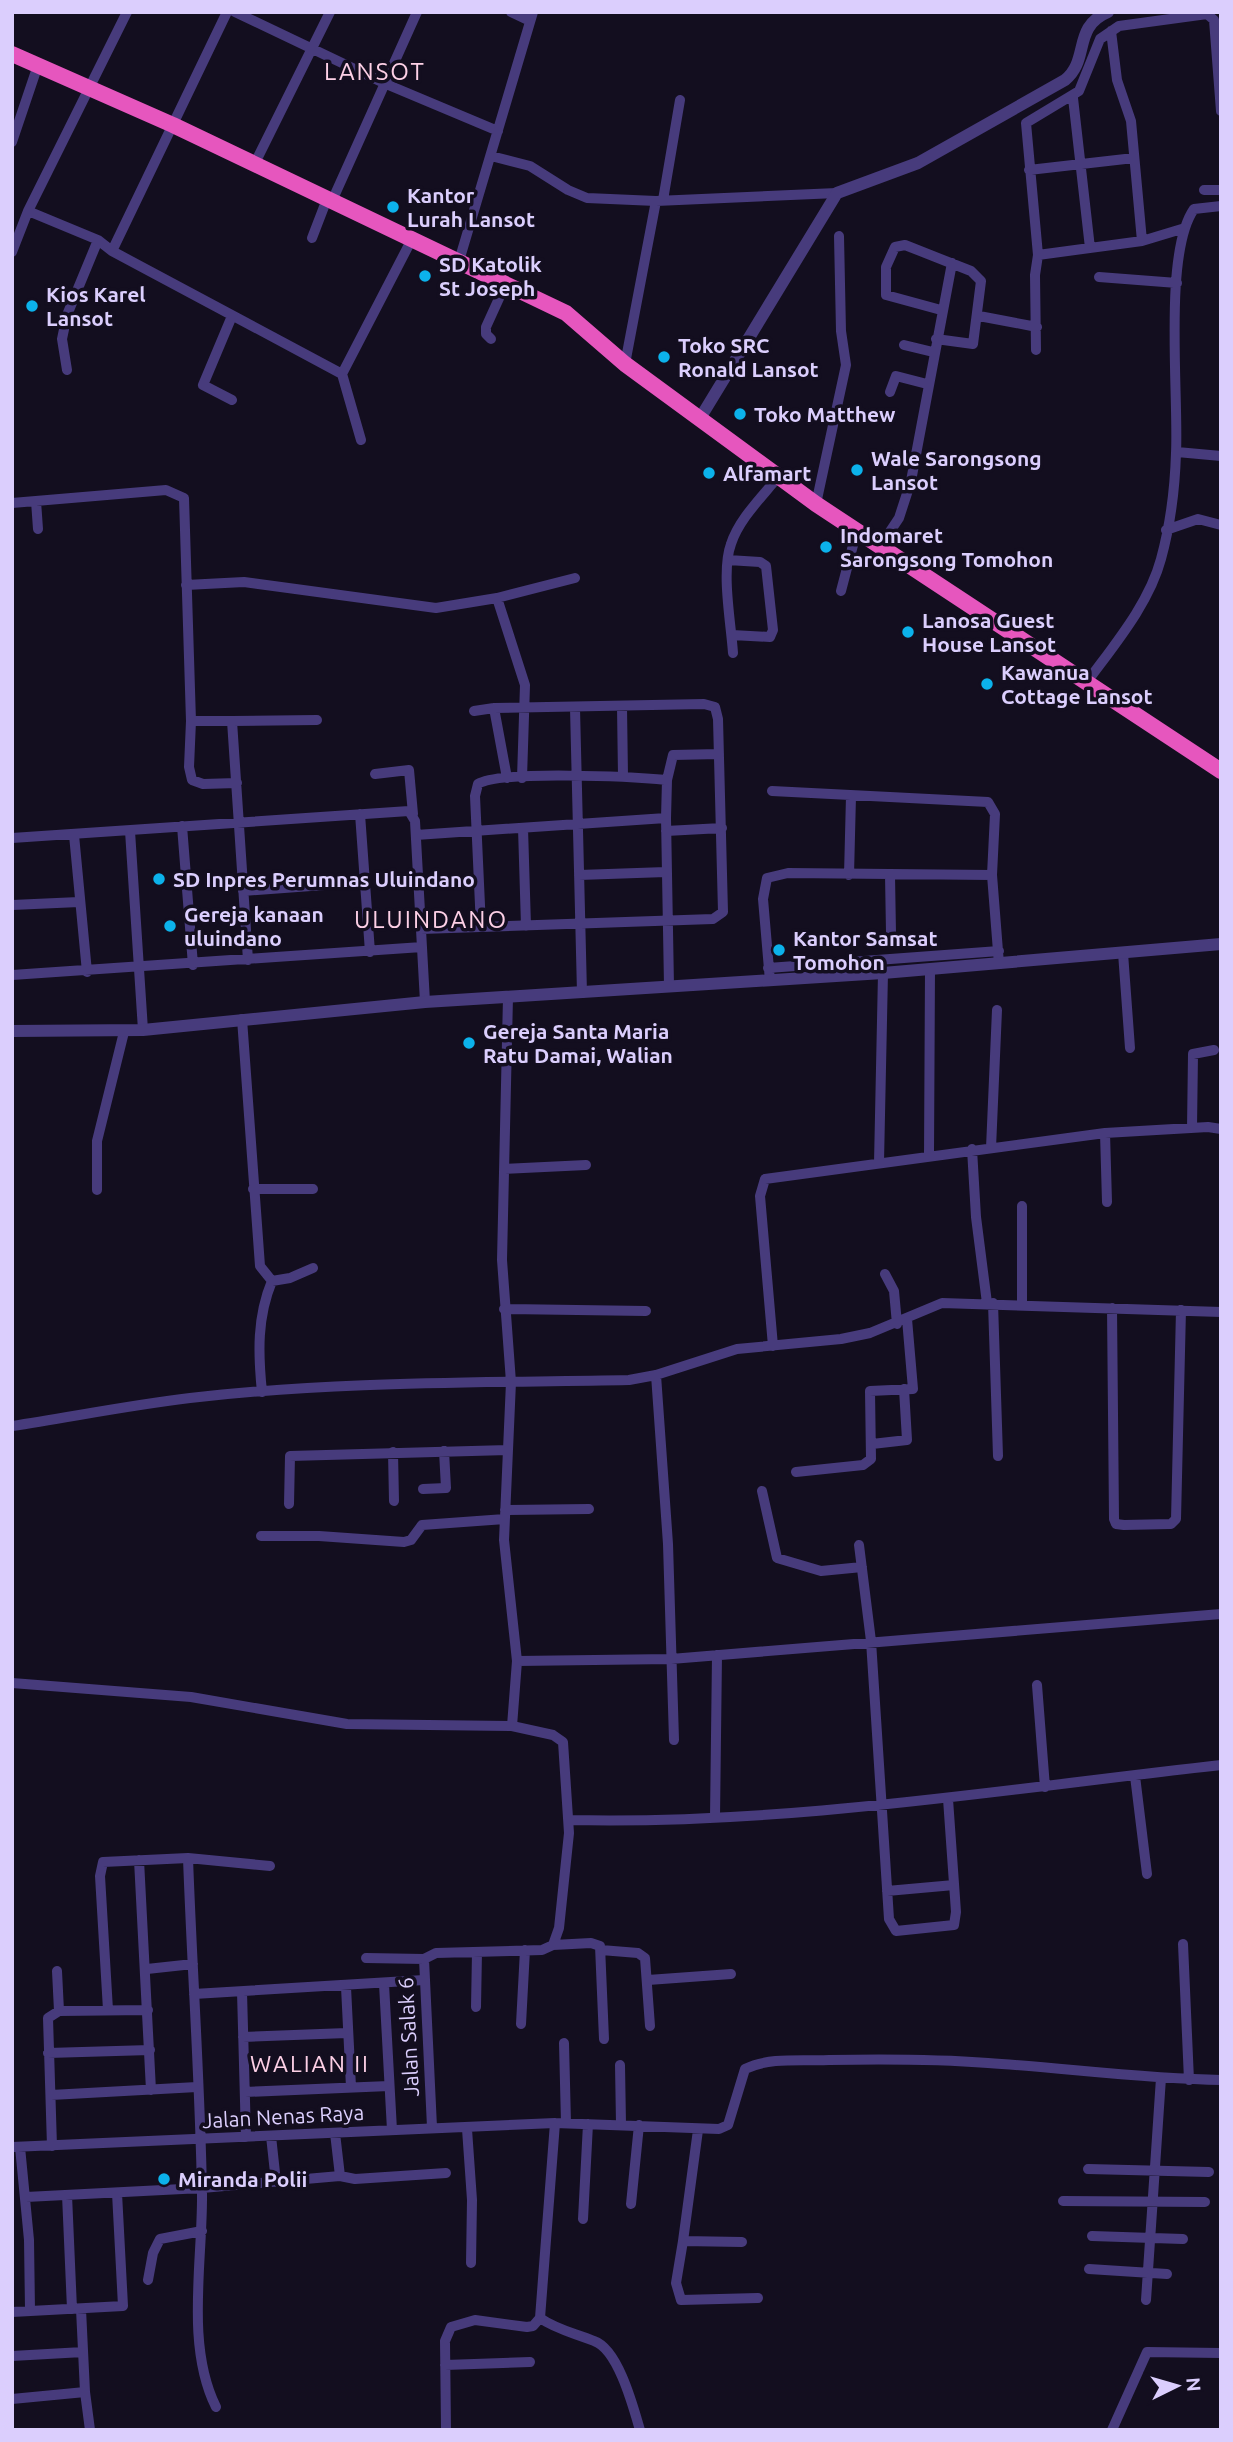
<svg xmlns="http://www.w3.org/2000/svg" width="1233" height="2442" font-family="Ubuntu,sans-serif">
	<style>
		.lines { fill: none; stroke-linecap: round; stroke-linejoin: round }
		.minor { stroke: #473b7c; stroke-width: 10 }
		.tertiary { stroke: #473b7c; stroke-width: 12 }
		.trunk { stroke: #e656be; stroke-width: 16 }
		.poi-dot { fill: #0cb2eb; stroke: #130e1f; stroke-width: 2.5 }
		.labels { text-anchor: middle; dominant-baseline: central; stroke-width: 7; stroke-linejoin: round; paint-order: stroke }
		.poi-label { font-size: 21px; font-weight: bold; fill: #dbcefd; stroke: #130e1f; text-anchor: start }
		.street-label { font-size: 21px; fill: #dbcefd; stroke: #130e1f }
		.neighbourhood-label { font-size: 23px; letter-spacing: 2px; fill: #fdd0e6; stroke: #130e1f }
		.quarter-label { font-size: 24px; letter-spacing: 2px; fill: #fdd0e6; stroke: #130e1f }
	</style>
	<rect width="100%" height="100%" fill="#130e1f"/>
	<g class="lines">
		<path class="minor" d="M 235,12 L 386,84 L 498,131
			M 511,12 L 530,21
			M 1111,31 L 1117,80 L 1131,121 L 1142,241
			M 1073,98 L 1090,248
			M 12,142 L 38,65
			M 491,156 L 530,166 L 568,190 L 587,198 L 656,201
			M 254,165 L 330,12
			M 1029,170 L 1134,158
			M 1204,190 L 1221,190
			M 663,200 L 680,100
			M 332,201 L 417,12
			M 28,211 L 98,240 L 112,251 L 342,374 L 413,237
			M 312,238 L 327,199
			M 112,251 L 227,12
			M 12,252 L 28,211 L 127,12
			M 1038,255 L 1142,241 L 1185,228
			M 459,261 L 533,12
			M 1099,277 L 1177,283
			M 979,316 L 1037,327
			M 491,339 L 486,334 L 486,327 L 506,283
			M 936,339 L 973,344 L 981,281 L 971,271 L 905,245 L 895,247 L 886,267 L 886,295 L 941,310
			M 904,345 L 933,352
			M 1036,350 L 1035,275 L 1038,255 L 1026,123 L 1079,91 L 1100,39 L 1119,26 L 1207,14 L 1214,20 L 1221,111
			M 625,364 L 656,201 L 837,193
			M 67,370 L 62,339 L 67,315 L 98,240
			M 342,374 L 361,440
			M 890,392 L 896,376 L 927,384
			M 232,400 L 203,385 L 232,316
			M 1177,452 L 1221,456
			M 36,501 L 38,529
			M 12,503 L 166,490 L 184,498 L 191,721 L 232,721 L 248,960
			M 816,504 L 846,365 L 841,331 L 839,236
			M 1166,530 L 1198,519 L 1221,525
			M 881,545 L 899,518 L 911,481 L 952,263
			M 728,560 L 760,562 L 766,566 L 773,630 L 770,637 L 732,635
			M 186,585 L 244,582 L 436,608 L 497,598 L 575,578
			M 841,591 L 857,530
			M 497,598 L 525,685 L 522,778
			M 733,653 C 731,623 721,571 731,544 C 739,519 762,497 778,477
			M 1087,682 C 1114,645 1149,604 1161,559 C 1170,526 1175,487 1176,453 C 1179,396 1163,253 1194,209 L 1221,206
			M 622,707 L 623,776
			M 575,708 L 582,993
			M 474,711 L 494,708
			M 191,721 L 189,767 L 192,780 L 203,784 L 237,783
			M 232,721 L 317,720
			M 375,774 L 409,770 L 413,814
			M 507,778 L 494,708 L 704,704 L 715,707 L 718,719 L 723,912 L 713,919 L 481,927 L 475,796 L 478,784 C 499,770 636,777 667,780 L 673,755 L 719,754
			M 772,791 L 988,802 L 995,814 L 992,875 L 999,964
			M 360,814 L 370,952
			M 666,818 L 667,780
			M 182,826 L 193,965
			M 523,828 L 526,926
			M 130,831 L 143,1030
			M 666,831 L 722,828
			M 74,835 L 87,972
			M 416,835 L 666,818 L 669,986
			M 12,838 L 409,811 L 415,821 L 425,1002
			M 579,875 L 666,872
			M 849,875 L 851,796
			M 890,875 L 891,933
			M 243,891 L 365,882
			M 12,905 L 79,902
			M 421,929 L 480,927
			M 1123,953 L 1130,1048
			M 768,968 L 999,951
			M 12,975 L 422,947
			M 770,981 L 763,899 L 767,878 L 788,873 L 992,875
			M 242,1019 L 260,1266 L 272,1281 L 290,1278 L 313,1268
			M 1192,1128 L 1193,1054 L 1214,1050
			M 1105,1133 L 1107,1202
			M 991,1148 L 997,1010
			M 972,1149 L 976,1217 L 987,1303
			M 929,1155 L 930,970
			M 879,1163 L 883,973
			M 505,1169 L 586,1165
			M 253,1189 L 313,1189
			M 97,1190 L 97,1141 L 124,1032
			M 1022,1206 L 1022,1305
			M 885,1274 L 894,1291 L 897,1324
			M 993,1303 L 998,1456
			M 1112,1308 L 1114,1519 L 1116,1524 L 1124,1525 L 1171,1524 L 1176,1519 L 1181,1310
			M 504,1309 L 646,1311
			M 773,1346 L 760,1196 L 765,1179 L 1105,1133 L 1208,1127 L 1221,1129
			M 656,1375 L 668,1544 L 674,1740
			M 262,1392 C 258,1353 257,1317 272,1281
			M 12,1426 C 71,1417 131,1405 190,1398 C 336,1381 483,1383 629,1380 L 656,1375 L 737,1349 L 841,1339 L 870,1333 L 942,1303 L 1221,1312
			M 872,1444 L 907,1440 L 904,1389
			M 393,1452 L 394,1501
			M 796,1472 L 863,1465 L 871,1459 L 870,1391 L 913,1389 L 907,1319
			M 423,1489 L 446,1488 L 444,1451
			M 762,1491 L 777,1558 L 821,1571 L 862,1567
			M 289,1504 L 290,1456 L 508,1450
			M 505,1510 L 589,1509
			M 261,1536 L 319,1536 L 404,1542 L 411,1540 L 422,1525 L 505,1519
			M 859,1545 L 871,1641 L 889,1919 L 896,1931 L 954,1925 L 956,1912 L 948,1799
			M 517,1661 L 671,1659 L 1221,1614
			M 12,1683 L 191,1697 L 347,1724 L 512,1726
			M 1037,1685 L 1045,1787
			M 1135,1776 L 1147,1874
			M 715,1818 L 717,1655
			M 569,1820 C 788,1825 1004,1789 1221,1765
			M 188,1858 C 192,1969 200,2081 202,2192 C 203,2260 185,2345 216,2407
			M 139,1860 L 151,2090
			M 887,1891 L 954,1885
			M 1183,1944 L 1189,2080
			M 553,1945 L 591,1943 L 600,1946 L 604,2039
			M 601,1950 L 638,1953 L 645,1958 L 650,2026
			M 366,1958 L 424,1959
			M 147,1969 L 193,1964
			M 57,1971 L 59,2011
			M 648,1980 L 731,1974
			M 384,1984 L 392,2130
			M 346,1987 L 351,2087
			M 242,1992 L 246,2137
			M 194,1994 L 424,1980
			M 476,2007 L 477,1952
			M 108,2010 L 100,1876 L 103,1862 L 188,1858 L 270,1866
			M 521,2024 L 525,1950
			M 243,2037 L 347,2033
			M 564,2043 L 566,2123
			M 48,2053 L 150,2050
			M 620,2065 L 621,2124
			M 245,2092 L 389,2086
			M 51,2095 L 197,2087
			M 432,2127 L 424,1959 L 436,1953 L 542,1950 L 553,1945 L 559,1928 L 569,1833 L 563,1742 L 553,1735 L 512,1726 L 517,1661 L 504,1540 L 511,1382 L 502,1260 L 508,997
			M 467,2129 L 472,2200 L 471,2263
			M 698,2130 L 683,2241 L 742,2242
			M 335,2133 L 340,2176
			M 271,2136 L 276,2182
			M 52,2146 L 48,2018 L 59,2011 L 148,2010
			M 12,2147 L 555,2123 L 719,2129 L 728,2125 L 745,2069 C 769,2057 802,2061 829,2060 C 881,2059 935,2059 988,2063 C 1066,2068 1143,2079 1221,2080
			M 20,2147 L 29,2240 L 30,2310
			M 1088,2169 L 1209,2172
			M 67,2195 L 72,2309
			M 26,2197 L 202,2188 L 340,2176 L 355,2179 L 446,2173
			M 1063,2201 L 1205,2202
			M 631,2204 L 639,2125
			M 583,2219 L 588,2124
			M 1092,2236 L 1183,2239
			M 683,2241 L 676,2283 L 681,2300 L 758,2298
			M 1089,2269 L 1167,2274
			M 148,2280 L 153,2253 L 160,2239 L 202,2231
			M 1146,2300 L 1161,2078
			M 12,2312 L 123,2306 L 117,2193
			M 540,2318 C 557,2330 575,2333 594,2341 C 618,2349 633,2406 640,2430
			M 12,2356 L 83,2352
			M 445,2365 L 530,2362
			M 85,2392 L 90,2430
			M 12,2399 L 85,2392 L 81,2309
			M 446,2430 L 445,2341 L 451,2327 L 475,2320 L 527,2327 L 533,2326 L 540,2318 L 555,2123
			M 1112,2430 L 1147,2352 L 1221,2353"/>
		<path class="tertiary" d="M 699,420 L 837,193 L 918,163 L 1065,80 C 1090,60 1072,27 1108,12
			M 12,1031 L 143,1030 L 425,1002 L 883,973 L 1221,944"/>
		<path class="trunk" d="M 12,54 L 173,125 L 566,313 L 625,364 L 816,504 L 1221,771"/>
	</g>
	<g class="poi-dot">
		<circle cx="393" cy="207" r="7"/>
		<circle cx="425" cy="276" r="7"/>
		<circle cx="32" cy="306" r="7"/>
		<circle cx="664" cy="357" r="7"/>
		<circle cx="740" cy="414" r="7"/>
		<circle cx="857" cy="470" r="7"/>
		<circle cx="709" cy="473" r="7"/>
		<circle cx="826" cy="547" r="7"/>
		<circle cx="908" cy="632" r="7"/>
		<circle cx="987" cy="684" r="7"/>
		<circle cx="159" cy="879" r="7"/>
		<circle cx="170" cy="926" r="7"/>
		<circle cx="779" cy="950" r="7"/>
		<circle cx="469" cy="1043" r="7"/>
		<circle cx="164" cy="2179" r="7"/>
	</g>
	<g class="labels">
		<g class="poi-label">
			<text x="407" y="195">Kantor<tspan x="407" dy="24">Lurah Lansot</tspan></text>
			<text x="439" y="264">SD Katolik<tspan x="439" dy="24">St Joseph</tspan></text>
			<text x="46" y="294">Kios Karel<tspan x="46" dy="24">Lansot</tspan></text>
			<text x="678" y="345">Toko SRC<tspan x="678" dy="24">Ronald Lansot</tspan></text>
			<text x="754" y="414">Toko Matthew</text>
			<text x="871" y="458">Wale Sarongsong<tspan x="871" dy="24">Lansot</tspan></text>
			<text x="723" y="473">Alfamart</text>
			<text x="840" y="535">Indomaret<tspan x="840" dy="24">Sarongsong Tomohon</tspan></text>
			<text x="922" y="620">Lanosa Guest<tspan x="922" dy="24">House Lansot</tspan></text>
			<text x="1001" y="672">Kawanua<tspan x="1001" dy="24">Cottage Lansot</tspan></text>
			<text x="173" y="879">SD Inpres Perumnas Uluindano</text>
			<text x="184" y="914">Gereja kanaan<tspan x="184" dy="24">uluindano</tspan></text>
			<text x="793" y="938">Kantor Samsat<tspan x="793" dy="24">Tomohon</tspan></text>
			<text x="483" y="1031">Gereja Santa Maria<tspan x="483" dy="24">Ratu Damai, Walian</tspan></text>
			<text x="178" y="2179">Miranda Polii</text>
		</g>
		<g class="street-label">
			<text transform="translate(408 2037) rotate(-93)">Jalan Salak 6</text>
			<text transform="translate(283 2116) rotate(-3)">Jalan Nenas Raya</text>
		</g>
		<g class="neighbourhood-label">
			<text x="310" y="2063">WALIAN II</text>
		</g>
		<g class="quarter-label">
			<text x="375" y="71">LANSOT</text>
			<text x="431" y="919">ULUINDANO</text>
		</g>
	</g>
	<rect width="1233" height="2442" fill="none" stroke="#dbcefd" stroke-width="28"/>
	<g transform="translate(1177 2386) rotate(85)" stroke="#130e1f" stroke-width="5" paint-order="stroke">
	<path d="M0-5L12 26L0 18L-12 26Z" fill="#dbcefd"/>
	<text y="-10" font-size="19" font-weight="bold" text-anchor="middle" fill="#dbcefd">N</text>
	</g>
</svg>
